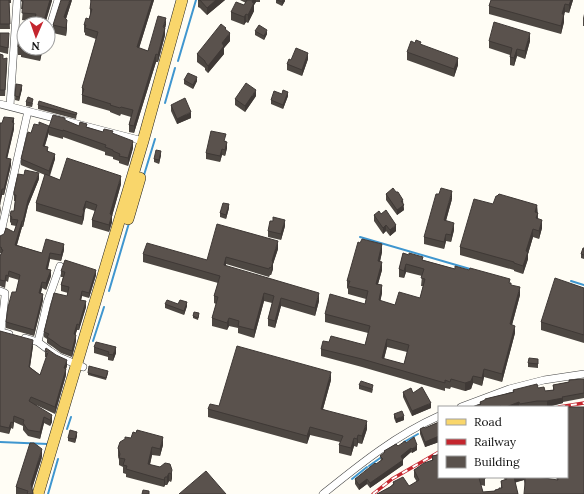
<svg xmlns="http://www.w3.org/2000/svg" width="584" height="494" font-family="Lora,serif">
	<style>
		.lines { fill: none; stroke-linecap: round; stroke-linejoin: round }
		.stream { stroke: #3f96cf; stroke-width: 2 }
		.street-casing { stroke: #444; stroke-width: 8 }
		.primary-casing { stroke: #222; stroke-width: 12 }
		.street { stroke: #fff; stroke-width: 7 }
		.primary { stroke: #f9d66b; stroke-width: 11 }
		.rail-casing { stroke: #c4262e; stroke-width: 3.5 }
		.rail { stroke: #fff; stroke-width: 2; stroke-dasharray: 6; stroke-linecap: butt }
		.wall { fill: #4d4742; fill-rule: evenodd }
		.shaded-wall { fill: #3f3936 }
		.building { fill: #5a524d; stroke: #3f3936; fill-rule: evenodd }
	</style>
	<rect width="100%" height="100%" fill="#fffdf5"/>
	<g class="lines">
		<path class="stream" d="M 178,61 L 196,0
			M 165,103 L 175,68
			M 144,175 L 155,139
			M 360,237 L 470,269
			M 571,281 L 584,285
			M 109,291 L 129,223
			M 93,341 L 104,307
			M 67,429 L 71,417
			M 0,442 L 48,444
			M 404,442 L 418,434
			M 369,466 L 383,456
			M 352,479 L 367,467
			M 48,494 L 58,459"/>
		<g class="street-casing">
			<path id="street" d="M 48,33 L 58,0
				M 0,104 L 143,141
				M 10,106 L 17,0
				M 0,237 L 28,111
				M 0,291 L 5,293 L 5,296 L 1,331 L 2,332 L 9,334
				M 25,338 L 38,342 L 50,351 L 59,357 L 83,367
				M 38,342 L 47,303 L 60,266
				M 461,407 L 509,389 L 544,380 L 584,374
				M 323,494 C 359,465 396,435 439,416"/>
		</g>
		<g class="primary-casing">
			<path id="primary" d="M 128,219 L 140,178
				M 38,494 L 143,141 L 182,0"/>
		</g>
		<use href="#street" class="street"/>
		<use href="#primary" class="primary"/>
		<g class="rail-casing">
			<path id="rail" d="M 559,407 L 584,403
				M 373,494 L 392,479 L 439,452"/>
		</g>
		<use href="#rail" class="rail"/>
	</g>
	<path class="wall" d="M 0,0 L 11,0 L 11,3 L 9,3 L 10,29 L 0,29 Z
		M 22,0 L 52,0 L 45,24 L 33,24 L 34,22 L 22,20 L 23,9 L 21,9 Z
		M 72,0 L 66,19 L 67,28 L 66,36 L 53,33 L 53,25 Z
		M 90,0 L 154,0 L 139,48 L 148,51 L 166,25 L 165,28 L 165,35 L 158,62 L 156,62 L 134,133 L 129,132 L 129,125 L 131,117 L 121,114 L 120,116 L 110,112 L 110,111 L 82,103 L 82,88 L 96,39 L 85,35 L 85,33 L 84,32 L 84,25 L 89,19 L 90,16 L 90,9 L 91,2 Z
		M 198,0 L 225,0 L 207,15 L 200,8 L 198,7 Z
		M 240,0 L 260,0 L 260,2 L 256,2 L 254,5 L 254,11 L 248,23 L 246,22 L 244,25 L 231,20 L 231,12 L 244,5 L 246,3 Z
		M 276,0 L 285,0 L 285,1 L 282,6 L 276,3 Z
		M 491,0 L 573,0 L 569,13 L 565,12 L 564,14 L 564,22 L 561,34 L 489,14 L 489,6 Z
		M 584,14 L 584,26 L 583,26 L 583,18 Z
		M 226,30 L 230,41 L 224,48 L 224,54 L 208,73 L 205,70 L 205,68 L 197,62 L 197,54 Z
		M 255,31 L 267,34 L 264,40 L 255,35 Z
		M 0,33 L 9,39 L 8,54 L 0,52 Z
		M 489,41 L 530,41 L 525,59 L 517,56 L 514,66 L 510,65 L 510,55 L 489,48 Z
		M 18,47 L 24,48 L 43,48 L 40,61 L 21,57 L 21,55 L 18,55 Z
		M 407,52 L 458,65 L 454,77 L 407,60 Z
		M 0,54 L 7,64 L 5,96 L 0,96 Z
		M 308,59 L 302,76 L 287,70 L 287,64 L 291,60 Z
		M 184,80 L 197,81 L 193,89 L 184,84 Z
		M 16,84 L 22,89 L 19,101 L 15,100 Z
		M 282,94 L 288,96 L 283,109 L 271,104 L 271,100 Z
		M 256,96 L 245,112 L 235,105 L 235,99 Z
		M 26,102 L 33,103 L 32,107 L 26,106 Z
		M 38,105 L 77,113 L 76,119 L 38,109 Z
		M 171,105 L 191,118 L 177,124 L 171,111 Z
		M 14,118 L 14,129 L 7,158 L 11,165 L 4,195 L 2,195 L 0,204 L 1,210 L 0,215 L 2,123 Z
		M 65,121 L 79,126 L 87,127 L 103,132 L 113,134 L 133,148 L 128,166 L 119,163 L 119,161 L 113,159 L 113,157 L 105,155 L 105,152 L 63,137 L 63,139 L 49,135 L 49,132 L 45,146 L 48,151 L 55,159 L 50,176 L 60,180 L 121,184 L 112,216 L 112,222 L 109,232 L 92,227 L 92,220 L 95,211 L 86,208 L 84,212 L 84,218 L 82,225 L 36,211 L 36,203 L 45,175 L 21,165 L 21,159 L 31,133 L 39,125 L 49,126 Z
		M 226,140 L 225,141 L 227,148 L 225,156 L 222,155 L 220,162 L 206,159 L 206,153 Z
		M 161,155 L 159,164 L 154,162 L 154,159 Z
		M 39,179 L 28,206 L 23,227 L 22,227 L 17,245 L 42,253 L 64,250 L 61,261 L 50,259 L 48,269 L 51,276 L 46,290 L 42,288 L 41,293 L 43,300 L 34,336 L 6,328 L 6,322 L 16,292 L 19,280 L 9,277 L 8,282 L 6,281 L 5,288 L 0,286 L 0,256 L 1,253 L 0,253 L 0,236 L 14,232 L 16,226 L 11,225 L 11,223 L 10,222 L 10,216 L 14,211 L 15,201 L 14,201 L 14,192 Z
		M 396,192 L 403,204 L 404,210 L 397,215 L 386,200 L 386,194 Z
		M 452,199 L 446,221 L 454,230 L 451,242 L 446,241 L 444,249 L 424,244 L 424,237 Z
		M 493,204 L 537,205 L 538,219 L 542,228 L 539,239 L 533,237 L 528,254 L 528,259 L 523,274 L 514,271 L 514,270 L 460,255 L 460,247 Z
		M 229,208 L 226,219 L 220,217 L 220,213 Z
		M 381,214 L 396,231 L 390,236 L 386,231 L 383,234 L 374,221 L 374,215 Z
		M 285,226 L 281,240 L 268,237 L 268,231 Z
		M 360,243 L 382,252 L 380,262 L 382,270 L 378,284 L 382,293 L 380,301 L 395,305 L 420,298 L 423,286 L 421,286 L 422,276 L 406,272 L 404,278 L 399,277 L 399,269 L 403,253 L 423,260 L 455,269 L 510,283 L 511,285 L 520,295 L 512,325 L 515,333 L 502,382 L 484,377 L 482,386 L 473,383 L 471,389 L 465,391 L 451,387 L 450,389 L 445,388 L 445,391 L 362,367 L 321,356 L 321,349 L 329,342 L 365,345 L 368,333 L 325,322 L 325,314 L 365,304 L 366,299 L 348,294 L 348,289 L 347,288 L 347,281 ZM 387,347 L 407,352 L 404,364 L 384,359 Z
		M 584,248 L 584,259 L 581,258 L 581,254 Z
		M 278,249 L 273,264 L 273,269 L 271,275 L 270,275 L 269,277 L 226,264 L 226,266 L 319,301 L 315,316 L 281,306 L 275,328 L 268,326 L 268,319 L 272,303 L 264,301 L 254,338 L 238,333 L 238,328 L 229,326 L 227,330 L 212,326 L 212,318 L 216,304 L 214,303 L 214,296 L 218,283 L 143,262 L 143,254 L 207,260 Z
		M 61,271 L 96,275 L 89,298 L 82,296 L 81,300 L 86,307 L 79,330 L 77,330 L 75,335 L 76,341 L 72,357 L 61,353 L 53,347 L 47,343 L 47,339 L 44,337 L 44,332 L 67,296 L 68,293 L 61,291 L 61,285 L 63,277 L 61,277 Z
		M 584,288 L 584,343 L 541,330 L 541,322 Z
		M 165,304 L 178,304 L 187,306 L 184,315 L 165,308 Z
		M 199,315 L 198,320 L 193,318 L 193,316 Z
		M 0,331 L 33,346 L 30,367 L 40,375 L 47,357 L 45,357 L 45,351 L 67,366 L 66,369 L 66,375 L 55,414 L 36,405 L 52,422 L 50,426 L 44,423 L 40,439 L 28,436 L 23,430 L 23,426 L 14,422 L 13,429 L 11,428 L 9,434 L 0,432 Z
		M 94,347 L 116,353 L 113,361 L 108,360 L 108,357 L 94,353 Z
		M 528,363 L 538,363 L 538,368 L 528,367 Z
		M 88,373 L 108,373 L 106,380 L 88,375 Z
		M 584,379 L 584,398 L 563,402 L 563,403 L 547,407 L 473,407 L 480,404 L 480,402 L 485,401 L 485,399 L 513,392 L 513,390 L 538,388 L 545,391 L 553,390 L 553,385 Z
		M 331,380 L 323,409 L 367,429 L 362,444 L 358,443 L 357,447 L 354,446 L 351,456 L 339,453 L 339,445 L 340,442 L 310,435 L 307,444 L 208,417 L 208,409 Z
		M 359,385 L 373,389 L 372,393 L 359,389 Z
		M 403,392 L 413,393 L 431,408 L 412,416 L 403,397 Z
		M 394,414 L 404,420 L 396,423 L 394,418 Z
		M 439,422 L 439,442 L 425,447 L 420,434 L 420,429 L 425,428 Z
		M 77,436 L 75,443 L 68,441 L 68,438 Z
		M 131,438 L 163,445 L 160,456 L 152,455 L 150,465 L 160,467 L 170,464 L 172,478 L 171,482 L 169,481 L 167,485 L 165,485 L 164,487 L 126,477 L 126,474 L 123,473 L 123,467 L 119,465 L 119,460 L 118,456 L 118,448 Z
		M 406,443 L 417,450 L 412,453 L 411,452 L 403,459 L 403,465 L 370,488 L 367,484 L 359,490 L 355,484 L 355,479 L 381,461 L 380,456 L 384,453 L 384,451 Z
		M 432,456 L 439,458 L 485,477 L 485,486 L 481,485 L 483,492 L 495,491 L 501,488 L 501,481 L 505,480 L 504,478 L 499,477 L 552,477 L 547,479 L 557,480 L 556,477 L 567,477 L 584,494 L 525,486 L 524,480 L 515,482 L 518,494 L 377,494 L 390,487 L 393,484 L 393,482 L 409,486 L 417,482 L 414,477 L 414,470 L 432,460 Z
		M 42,457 L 32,488 L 33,494 L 16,494 L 16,487 Z"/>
	<path class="shaded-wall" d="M 50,0 L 52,0 L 52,1 L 45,24 L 43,24 Z
		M 70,0 L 72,0 L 64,25 L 64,17 Z
		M 152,0 L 154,0 L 137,55 L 137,47 Z
		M 216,0 L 225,0 L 207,15 L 207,8 Z
		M 253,0 L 256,0 L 256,2 L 254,5 L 254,11 L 248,23 L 248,15 Z
		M 283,0 L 285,0 L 285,1 L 282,6 L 282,2 Z
		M 571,0 L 573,0 L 569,13 L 569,5 Z
		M 565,4 L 565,12 L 562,21 L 562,14 Z
		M 246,14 L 246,22 L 244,25 L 244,17 Z
		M 564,14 L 564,22 L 561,34 L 561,26 Z
		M 166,18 L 166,25 L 163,34 L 163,27 Z
		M 67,20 L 67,28 L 66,36 L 66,28 Z
		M 165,28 L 165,35 L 158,62 L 158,55 Z
		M 267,30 L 267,34 L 264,40 L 264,36 Z
		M 230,33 L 230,41 L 224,48 L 224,54 L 208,73 L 208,66 L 222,43 Z
		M 530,33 L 530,41 L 525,59 L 525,51 Z
		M 41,48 L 43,48 L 40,61 L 40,53 Z
		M 517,49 L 517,56 L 514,66 L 514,58 Z
		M 308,53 L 308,59 L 302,76 L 302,70 Z
		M 156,54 L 156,62 L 134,133 L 134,126 Z
		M 458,58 L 458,65 L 454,77 L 454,69 Z
		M 197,77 L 197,81 L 193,89 L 193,85 Z
		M 22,85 L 22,89 L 19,101 L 19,97 Z
		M 256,90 L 256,96 L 245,112 L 245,106 Z
		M 288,92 L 288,96 L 283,109 L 283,105 Z
		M 191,112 L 191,118 L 177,124 L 177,119 Z
		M 14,118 L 14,129 L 6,164 L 6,158 L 12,122 Z
		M 49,126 L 49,132 L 43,151 L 43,146 Z
		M 133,141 L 133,148 L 128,166 L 128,158 Z
		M 227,142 L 227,148 L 225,156 L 225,150 Z
		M 222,149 L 222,155 L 220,162 L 220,156 Z
		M 161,151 L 161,155 L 159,164 L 159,160 Z
		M 55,154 L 55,159 L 49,176 L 49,171 Z
		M 11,159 L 11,165 L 4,195 L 4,189 Z
		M 39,173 L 39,179 L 28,206 L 23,227 L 23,221 L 28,200 Z
		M 121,176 L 121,184 L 112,216 L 112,222 L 109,232 L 109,225 L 110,214 Z
		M 2,189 L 2,195 L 0,206 L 0,200 Z
		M 452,191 L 452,199 L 444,227 L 444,220 Z
		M 403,200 L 404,210 L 397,215 L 397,210 L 401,201 Z
		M 86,201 L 84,218 L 82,225 L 83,210 Z
		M 229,204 L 229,208 L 226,219 L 226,215 Z
		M 537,205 L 538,221 L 536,226 L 535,212 Z
		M 285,220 L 285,226 L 281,240 L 281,234 Z
		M 542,220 L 542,228 L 539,239 L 539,231 Z
		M 22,221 L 22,227 L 15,251 L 15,245 Z
		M 454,223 L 454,230 L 451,242 L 451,235 Z
		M 386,225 L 386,231 L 383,234 L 383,228 Z
		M 396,225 L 396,231 L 390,236 L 390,230 Z
		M 533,229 L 533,237 L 528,254 L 528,259 L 523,274 L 523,266 L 526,251 Z
		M 446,234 L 446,241 L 444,249 L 444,242 Z
		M 278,241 L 278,249 L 273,264 L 273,269 L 271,275 L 272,261 Z
		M 64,244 L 64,250 L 61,261 L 61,255 Z
		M 382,244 L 382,252 L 378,269 L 378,261 Z
		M 50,253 L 50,259 L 46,275 L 46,269 Z
		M 226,257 L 226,264 L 224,273 L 224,265 Z
		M 382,262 L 382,270 L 376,291 L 376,284 Z
		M 406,264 L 406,272 L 404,278 L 404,271 Z
		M 51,270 L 51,276 L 46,290 L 46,283 Z
		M 96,270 L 96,275 L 89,298 L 89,293 Z
		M 42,282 L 42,288 L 39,299 L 39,293 Z
		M 382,285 L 382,293 L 379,308 L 379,300 Z
		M 520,287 L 520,295 L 510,332 L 510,324 Z
		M 82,291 L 82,296 L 80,305 L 80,300 Z
		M 264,293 L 264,301 L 254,338 L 254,330 Z
		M 319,293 L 319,301 L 315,316 L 315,308 Z
		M 43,294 L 43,300 L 34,336 L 34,330 Z
		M 281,298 L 281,306 L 275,328 L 275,321 Z
		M 86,301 L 86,307 L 79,330 L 79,325 Z
		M 187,302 L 187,306 L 184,315 L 184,311 Z
		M 229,318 L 229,326 L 227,330 L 227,323 Z
		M 77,324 L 77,330 L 74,340 L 74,334 Z
		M 515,326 L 515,333 L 502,382 L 502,374 Z
		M 76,335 L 76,341 L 72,357 L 72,351 Z
		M 387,339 L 387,347 L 382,366 L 382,358 Z
		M 33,340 L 33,346 L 29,373 L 29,367 Z
		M 116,347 L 116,353 L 113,361 L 113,355 Z
		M 67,360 L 67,366 L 64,374 L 64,368 Z
		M 66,369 L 66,375 L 55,414 L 55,407 Z
		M 484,369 L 484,377 L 482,386 L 482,378 Z
		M 331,372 L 331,380 L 321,416 L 321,409 Z
		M 473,376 L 473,383 L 471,389 L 465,391 L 465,383 Z
		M 563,398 L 563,403 L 547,407 L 547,401 Z
		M 519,402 L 519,407 L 506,407 Z
		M 431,403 L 431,408 L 412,416 L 412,411 Z
		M 52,415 L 52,422 L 50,426 L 50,420 Z
		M 14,416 L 14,422 L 13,429 L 13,423 Z
		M 404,416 L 404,420 L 396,423 L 396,419 Z
		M 44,417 L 44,423 L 40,439 L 40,432 Z
		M 367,421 L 367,429 L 362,444 L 362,436 Z
		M 11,422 L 11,428 L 9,434 L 9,428 Z
		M 310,427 L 310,435 L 307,444 L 307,436 Z
		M 77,432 L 77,436 L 75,443 L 75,439 Z
		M 358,435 L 358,443 L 357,447 L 357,439 Z
		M 439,436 L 439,442 L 425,447 L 425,442 Z
		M 163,437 L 163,445 L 160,456 L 160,449 Z
		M 354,438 L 354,446 L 351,456 L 351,448 Z
		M 417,445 L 417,450 L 412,453 L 412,449 Z
		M 152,447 L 152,455 L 148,472 L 148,464 Z
		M 411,448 L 411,452 L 401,461 L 401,456 Z
		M 42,449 L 42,457 L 31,492 L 31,484 Z
		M 403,460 L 403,465 L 370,488 L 370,483 Z
		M 172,470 L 172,478 L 171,482 L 171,474 Z
		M 169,473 L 169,481 L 167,485 L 167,477 Z
		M 165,477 L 165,485 L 164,487 L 164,480 Z
		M 514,477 L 524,477 L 524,480 L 514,483 Z
		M 535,477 L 552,477 L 535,483 Z
		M 367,479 L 367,484 L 359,490 L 359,485 Z"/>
	<path class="building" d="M 0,0 L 9,0 L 10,24 L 0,24 Z
		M 22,0 L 50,0 L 43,24 L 33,24 L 36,14 L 22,13 L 23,1 L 21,1 Z
		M 61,0 L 70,0 L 64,17 L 67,20 L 66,28 L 53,25 Z
		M 91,0 L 152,0 L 137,47 L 148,51 L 158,16 L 166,18 L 163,27 L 165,28 L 158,55 L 156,54 L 134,126 L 129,125 L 133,110 L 121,107 L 120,108 L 110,105 L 111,104 L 82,95 L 84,89 L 82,88 L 98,32 L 85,28 L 86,25 L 84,25 L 86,18 L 89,19 L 92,9 L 90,9 Z
		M 198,0 L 216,0 L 207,8 L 200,0 Z
		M 247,0 L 253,0 L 252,2 L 254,3 L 248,15 L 246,14 L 244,17 L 231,12 L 236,2 L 244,5 Z
		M 277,0 L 283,0 L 282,2 Z
		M 491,0 L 571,0 L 569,5 L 565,4 L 562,14 L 564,14 L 561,26 L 489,6 Z
		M 494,22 L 530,33 L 525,51 L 517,49 L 514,58 L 510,57 L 512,48 L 489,41 Z
		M 221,24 L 226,28 L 225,29 L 230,33 L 222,43 L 224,46 L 208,66 L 205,62 L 205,61 L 197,54 Z
		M 259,25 L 267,30 L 264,36 L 255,31 Z
		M 20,30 L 24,30 L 24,48 L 41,48 L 40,53 L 21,49 L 21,48 L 18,47 Z
		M 0,33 L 9,33 L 8,48 L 0,46 Z
		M 416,40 L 421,42 L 420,44 L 458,58 L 454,69 L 407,52 L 411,41 L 415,43 Z
		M 296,48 L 308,53 L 302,70 L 287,64 L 289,59 L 291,60 Z
		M 0,54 L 3,55 L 3,59 L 7,58 L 5,90 L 0,90 Z
		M 188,73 L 197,77 L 193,85 L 184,80 Z
		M 246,83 L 256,90 L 245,106 L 235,99 Z
		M 16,84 L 22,85 L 19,97 L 15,96 Z
		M 283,90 L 288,92 L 283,105 L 271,100 L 274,91 L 282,94 Z
		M 28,97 L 33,99 L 32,103 L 26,102 Z
		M 185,98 L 191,112 L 177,119 L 171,105 Z
		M 39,101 L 77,113 L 76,115 L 38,105 Z
		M 53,115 L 65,118 L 65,120 L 79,126 L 80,122 L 87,124 L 86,127 L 103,132 L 104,129 L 113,131 L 112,133 L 133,141 L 128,158 L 119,156 L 120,154 L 113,151 L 113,150 L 105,147 L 106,145 L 63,130 L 63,131 L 49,127 Z
		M 4,117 L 14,118 L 12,122 L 14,123 L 6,158 L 11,159 L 4,189 L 2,189 L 0,200 L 0,123 L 2,123 Z
		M 39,122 L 49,126 L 43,146 L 48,147 L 47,151 L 55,154 L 49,171 L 21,159 L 27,135 L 28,132 L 31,133 L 34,124 L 39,125 Z
		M 211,131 L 226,134 L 224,141 L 227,142 L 225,150 L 222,149 L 220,156 L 206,153 Z
		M 156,150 L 161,151 L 159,160 L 154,159 Z
		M 67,158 L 121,176 L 110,214 L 112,215 L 109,225 L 92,220 L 97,205 L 86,201 L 83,210 L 84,211 L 82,217 L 36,203 L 45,174 L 60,180 Z
		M 25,170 L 39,173 L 28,200 L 23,221 L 22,221 L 15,245 L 42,253 L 46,239 L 64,244 L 61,255 L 50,253 L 46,269 L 51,270 L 46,283 L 42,282 L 39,293 L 43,294 L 34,330 L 6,322 L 8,307 L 12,292 L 16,292 L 20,275 L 9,271 L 8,276 L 6,275 L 5,281 L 0,280 L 0,256 L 3,250 L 1,249 L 2,248 L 0,247 L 0,236 L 4,234 L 6,228 L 14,232 L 18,220 L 11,219 L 12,217 L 10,216 L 11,211 L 14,211 L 16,195 L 14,195 L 14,192 L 18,174 L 24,175 Z
		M 393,188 L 396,192 L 398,192 L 403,200 L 401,201 L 404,205 L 397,210 L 386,194 Z
		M 441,188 L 452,191 L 444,220 L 454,223 L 451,235 L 446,234 L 444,242 L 424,237 L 436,194 L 439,194 Z
		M 499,194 L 537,205 L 535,212 L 538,213 L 536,218 L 542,220 L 539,231 L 533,229 L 526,251 L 528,252 L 523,266 L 514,263 L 514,262 L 460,247 L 474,199 L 493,204 L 496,196 L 497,196 Z
		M 223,203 L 229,204 L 226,215 L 220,213 Z
		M 386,210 L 396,225 L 390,230 L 386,225 L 383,228 L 374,215 L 379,211 L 381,214 Z
		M 273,217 L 285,220 L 281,234 L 268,231 L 270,221 L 273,221 Z
		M 217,224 L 278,241 L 272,261 L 273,262 L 271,268 L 270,267 L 269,269 L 226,257 L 224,265 L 319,293 L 315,308 L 281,298 L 275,321 L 268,319 L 274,296 L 264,293 L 254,330 L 238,326 L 239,321 L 229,318 L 227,323 L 212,318 L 218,297 L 214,296 L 220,276 L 143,254 L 147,243 L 207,260 Z
		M 362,239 L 382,244 L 378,261 L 382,262 L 376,284 L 382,285 L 379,300 L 395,305 L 399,292 L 420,298 L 425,279 L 421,278 L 424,269 L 406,264 L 404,271 L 399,269 L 403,253 L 409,255 L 409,253 L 423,257 L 422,260 L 455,269 L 455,266 L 469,270 L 470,268 L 510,279 L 509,283 L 511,283 L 511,285 L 520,287 L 510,324 L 515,326 L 502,374 L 484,369 L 482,378 L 473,376 L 471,381 L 465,383 L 451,379 L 450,382 L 445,380 L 445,383 L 362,359 L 321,349 L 323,341 L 329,342 L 331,336 L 365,345 L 370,326 L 325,314 L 330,294 L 365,304 L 368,291 L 348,286 L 350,281 L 347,281 L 358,242 L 360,243 ZM 387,339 L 409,345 L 404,364 L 382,358 Z
		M 583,248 L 584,248 L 584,255 L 581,254 Z
		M 65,260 L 96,270 L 89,293 L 82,291 L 80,300 L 86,301 L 79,325 L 77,324 L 74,334 L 76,335 L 72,351 L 61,347 L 53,341 L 47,337 L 49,334 L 44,332 L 54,293 L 67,296 L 69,287 L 61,285 L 65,272 L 61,271 Z
		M 555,278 L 584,288 L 584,335 L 541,322 Z
		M 167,300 L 178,304 L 180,300 L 187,302 L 184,311 L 165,304 Z
		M 194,312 L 199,313 L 198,318 L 193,316 Z
		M 0,331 L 33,340 L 29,367 L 40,375 L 48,352 L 45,351 L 46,348 L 56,355 L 67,360 L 64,368 L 66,369 L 55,407 L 31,397 L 29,401 L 52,415 L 50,420 L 44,417 L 40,432 L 28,430 L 23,423 L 24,420 L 14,416 L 13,423 L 11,422 L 9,428 L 0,426 Z
		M 96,342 L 116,347 L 113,355 L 108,354 L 109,352 L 94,347 Z
		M 237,346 L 331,372 L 321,409 L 367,421 L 362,436 L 358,435 L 357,439 L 354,438 L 351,448 L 339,445 L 343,436 L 310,427 L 307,436 L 208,409 L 210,404 L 219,406 Z
		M 529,358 L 538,359 L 538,364 L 528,363 Z
		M 89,366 L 108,371 L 106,378 L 88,373 Z
		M 584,379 L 584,393 L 562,397 L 563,398 L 547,401 L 537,401 L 520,404 L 519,402 L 506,407 L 501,407 L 501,406 L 498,407 L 473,407 L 481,404 L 480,402 L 485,400 L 485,399 L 514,392 L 513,390 L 537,384 L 538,388 L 544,387 L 545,391 L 554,390 L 553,385 L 569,382 L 569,380 Z
		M 361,381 L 373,385 L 372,389 L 359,385 Z
		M 422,387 L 431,403 L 412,411 L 403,392 L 411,388 L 413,393 Z
		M 568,407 L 584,407 L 584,494 L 524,494 L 525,483 L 525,477 L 537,477 L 558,480 L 558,477 L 567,477 L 567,410 L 568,410 Z
		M 402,411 L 404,416 L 396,419 L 394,414 Z
		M 439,422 L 439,436 L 425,442 L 420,429 L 424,427 L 425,428 Z
		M 70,430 L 77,432 L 75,439 L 68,438 Z
		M 137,430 L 163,437 L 160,449 L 152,447 L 148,464 L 160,467 L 165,463 L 170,464 L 172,470 L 171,474 L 169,473 L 167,477 L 165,477 L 164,480 L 126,469 L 127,466 L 123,465 L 125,459 L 119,458 L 120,454 L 118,448 L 120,442 L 125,439 L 125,437 L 131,438 L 133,432 L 136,433 Z
		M 414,437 L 417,445 L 412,449 L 411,448 L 401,456 L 403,460 L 370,483 L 367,479 L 359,485 L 355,479 L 375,463 L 376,464 L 383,459 L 380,456 L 385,452 L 384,451 L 396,444 L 398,446 L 405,441 L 406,443 Z
		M 30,443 L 34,443 L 42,449 L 31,484 L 33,493 L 33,494 L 27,494 L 28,491 L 16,487 Z
		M 438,455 L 439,458 L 439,477 L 485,477 L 485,479 L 479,478 L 483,492 L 495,491 L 495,490 L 499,489 L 499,488 L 502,488 L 501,481 L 507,479 L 506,477 L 514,477 L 518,494 L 377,494 L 390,487 L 394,484 L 393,482 L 403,477 L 409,486 L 419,480 L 414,470 L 424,463 L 433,460 L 432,456 Z
		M 206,471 L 226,494 L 179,494 Z
		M 143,490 L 149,491 L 149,494 L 142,494 Z"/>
	<rect x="438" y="406" width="130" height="72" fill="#ffffff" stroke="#a0a0a0"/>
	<rect x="446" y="419" width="20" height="6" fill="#f9d66b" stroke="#a0a0a0"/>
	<text x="474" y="426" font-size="12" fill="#111111">Road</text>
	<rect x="446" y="439" width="20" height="6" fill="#c4262e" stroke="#a0a0a0"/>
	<text x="474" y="446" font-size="12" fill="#111111">Railway</text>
	<rect x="446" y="456" width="20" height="12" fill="#5a524d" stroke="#a0a0a0"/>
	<text x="474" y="466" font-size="12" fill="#111111">Building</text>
	<g transform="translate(36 36) rotate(182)"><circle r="19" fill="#ffffff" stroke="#a0a0a0"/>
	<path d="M0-3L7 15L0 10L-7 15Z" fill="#c4262e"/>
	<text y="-6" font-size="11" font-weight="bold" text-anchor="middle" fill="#111111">N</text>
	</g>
</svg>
